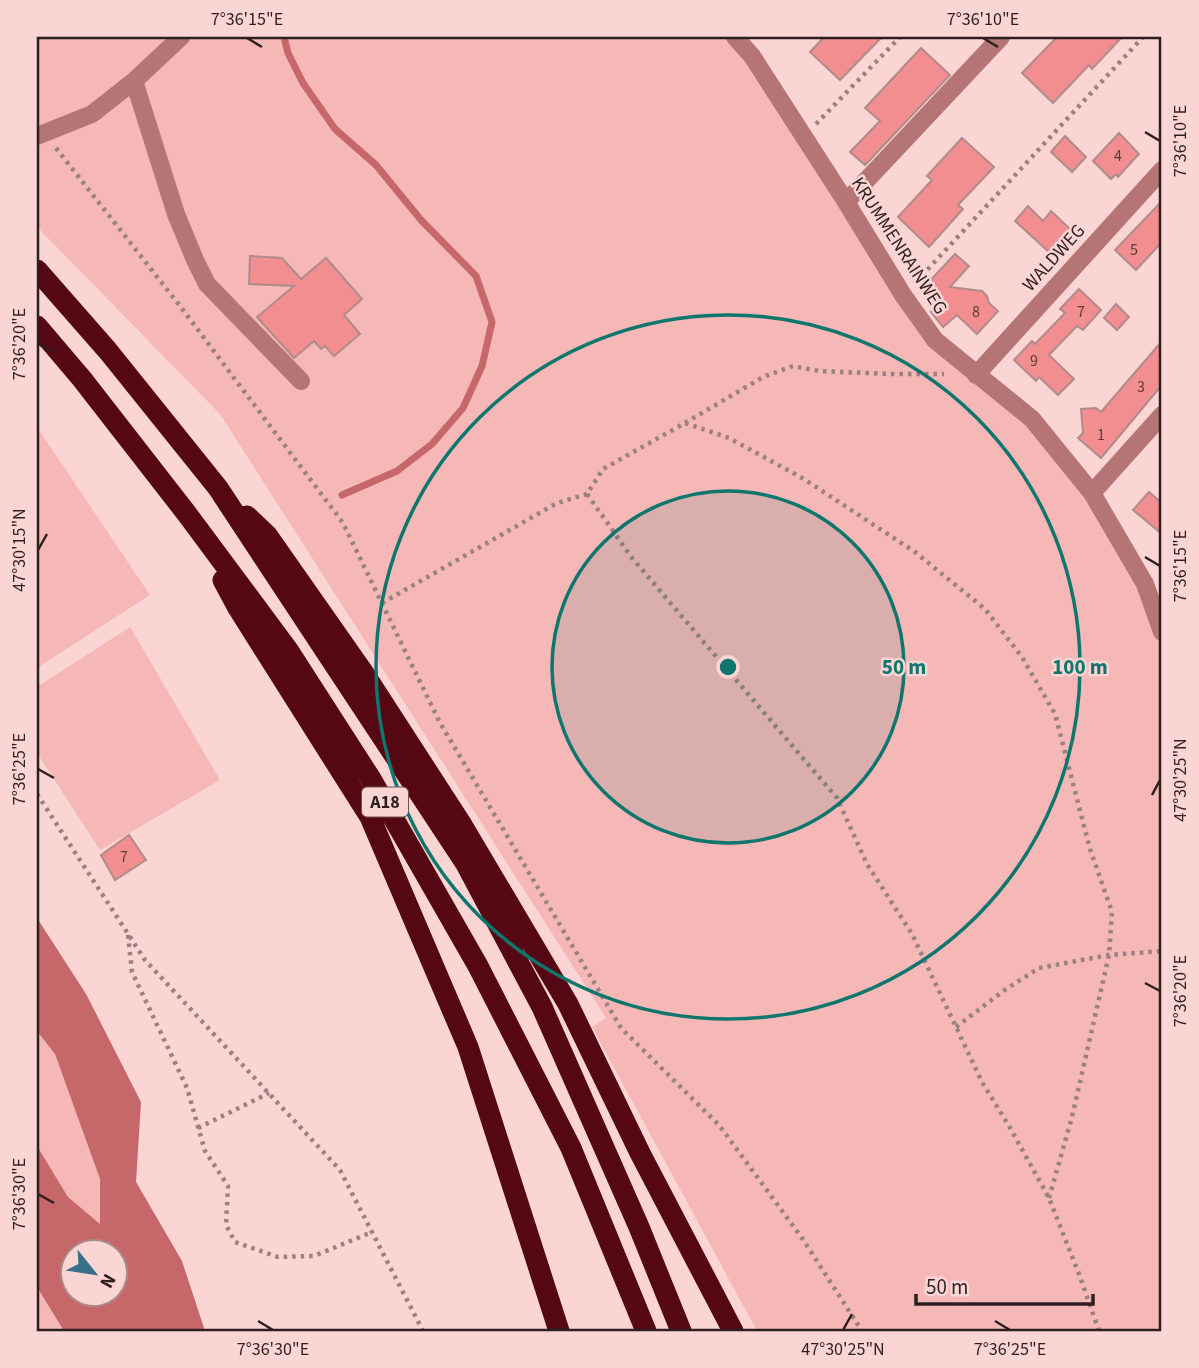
<svg xmlns="http://www.w3.org/2000/svg" width="1199" height="1368" font-family="'Source Sans 3',sans-serif">
	<style>
		.green { fill: #f6b7b7 }
		.water { fill: #c6676a; fill-rule: evenodd }
		.lines { fill: none; stroke-linecap: round; stroke-linejoin: round }
		.stream { stroke: #c6676a; stroke-width: 7 }
		.building { fill: #f28e90; stroke: #af8b8b; stroke-width: 2 }
		.path { stroke: #9b8180; stroke-width: 4.5; stroke-dasharray: 3.5 5; stroke-linecap: butt }
		.minor { stroke: #b57575; stroke-width: 18 }
		.highway { stroke: #560714; stroke-width: 21 }
		.ticks { fill: none; stroke: #2d1f1f; stroke-width: 2.5 }
		.ring { fill: none; stroke: #0f766e; stroke-width: 3.5 }
		.labels { text-anchor: middle; dominant-baseline: central; stroke-width: 5; stroke-linejoin: round; paint-order: stroke }
		.number-label { font-size: 16px; fill: #5e3b3b }
		.shield { fill: #fbd5d4; stroke: #6b5655; stroke-width: 2 }
		.shield-label { font-size: 18px; font-weight: bold; fill: #2d1f1f }
		.street-label { font-size: 19px; fill: #2d1f1f; stroke: #fbd5d4 }
		.centre { fill: #0f766e; stroke: #fbd5d4; stroke-width: 3.5 }
		.ring-label { font-size: 21px; text-anchor: middle; font-weight: bold; fill: #0f766e; stroke: #fbd5d4; stroke-width: 5; stroke-linejoin: round; paint-order: stroke }
		.neatline { fill: none; stroke: #2d1f1f; stroke-width: 2.5 }
		.ticks-label { font-size: 18px; text-anchor: middle; fill: #2d1f1f }
	</style>
	<rect width="100%" height="100%" fill="#fbd5d4"/>
	<path class="green" d="M 37,37 L 735,37 L 935,340 L 1032,419 L 1092,493 L 1162,632 L 1162,1331 L 757,1331 L 592,1027 L 606,1018 L 220,414 L 37,227 Z
		M 37,427 L 150,595 L 37,668 Z
		M 130,627 L 220,780 L 100,850 L 37,753 L 37,687 Z
		M 37,1031 L 55,1054 L 100,1179 L 100,1226 L 68,1197 L 37,1146 Z
		M 37,1287 L 64,1331 L 37,1331 Z"/>
	<path class="water" d="M 37,918 L 86,994 L 141,1102 L 136,1182 L 182,1261 L 205,1331 L 64,1331 L 37,1287 L 37,1146 L 68,1197 L 100,1224 L 100,1179 L 55,1054 L 37,1031 ZM 116,1252 L 116,1294 L 74,1294 L 74,1252 Z"/>
	<g class="lines">
		<path class="stream" d="M 284,37 L 288,53 L 303,83 L 335,129 L 376,165 L 421,220 L 476,276 L 492,322 L 482,366 L 463,408 L 432,444 L 397,471 L 342,495"/>
	</g>
	<path class="building" d="M 824,37 L 882,37 L 840,80 L 810,52 Z
		M 1057,37 L 1122,37 L 1092,69 L 1089,65 L 1053,103 L 1022,73 Z
		M 921,48 L 950,75 L 865,165 L 850,152 L 880,121 L 865,108 Z
		M 1119,133 L 1139,154 L 1118,177 L 1116,174 L 1111,179 L 1093,161 Z
		M 1065,136 L 1086,157 L 1072,172 L 1051,152 Z
		M 962,138 L 994,167 L 958,205 L 963,209 L 929,247 L 898,217 L 932,180 L 927,176 Z
		M 1162,201 L 1162,242 L 1136,270 L 1115,250 Z
		M 1028,206 L 1043,221 L 1051,211 L 1071,230 L 1050,253 L 1015,221 Z
		M 955,254 L 969,266 L 950,287 L 982,291 L 987,296 L 989,303 L 998,311 L 977,334 L 957,315 L 943,327 L 931,312 L 944,302 L 924,284 L 927,284 Z
		M 250,256 L 282,258 L 301,279 L 326,258 L 362,299 L 344,315 L 360,334 L 334,356 L 325,346 L 321,349 L 314,341 L 294,358 L 257,317 L 294,286 L 249,284 Z
		M 1079,289 L 1101,310 L 1083,330 L 1077,326 L 1049,355 L 1074,379 L 1058,395 L 1039,377 L 1036,381 L 1014,360 L 1032,341 L 1035,344 L 1065,313 L 1060,309 Z
		M 1116,304 L 1129,317 L 1117,330 L 1104,318 Z
		M 1162,341 L 1162,385 L 1101,458 L 1078,438 L 1083,433 L 1081,409 L 1096,408 L 1101,412 Z
		M 1149,492 L 1162,503 L 1162,534 L 1133,510 Z
		M 129,835 L 146,860 L 115,880 L 101,855 Z"/>
	<g class="lines">
		<path class="path" d="M 816,124 L 900,37
			M 56,148 L 180,306 L 343,523 L 439,721 L 621,1028 L 719,1125 L 802,1238 L 862,1331
			M 916,282 L 1143,37
			M 685,423 L 763,377 L 793,366 L 819,371 L 890,374 L 944,374
			M 382,603 L 557,503 L 587,494
			M 37,794 L 145,960 L 340,1170 L 423,1331
			M 128,935 L 132,972 L 187,1088 L 205,1151 L 228,1186 L 226,1225 L 235,1242 L 278,1257 L 314,1256 L 372,1232
			M 956,1027 L 1006,989 L 1039,968 L 1109,955 L 1162,951
			M 198,1128 L 269,1093
			M 1049,1198 L 1072,1117 L 1109,955 L 1112,912 L 1090,849 L 1055,714 L 1022,657 L 985,609 L 915,552 L 804,479 L 729,438 L 685,423 L 603,469 L 587,494 L 632,558 L 837,798 L 867,864 L 912,934 L 982,1082 L 1009,1126 L 1049,1198 L 1079,1274 L 1099,1331"/>
		<path class="minor" d="M 735,37 L 752,56 L 846,202 L 903,295 L 935,340 L 1032,419 L 1092,493 L 1145,584 L 1162,632
			M 134,81 L 176,214 L 195,260 L 207,284 L 301,381
			M 37,136 L 92,114 L 134,81 L 181,37
			M 846,202 L 1001,37
			M 976,375 L 1162,170
			M 1092,493 L 1162,415"/>
		<path class="highway" d="M 37,270 L 108,351 L 218,488 L 466,864 L 542,1007 L 639,1227 L 681,1331
			M 37,326 L 82,379 L 187,514 L 288,650 L 371,779 L 478,966 L 571,1148 L 646,1331
			M 247,516 L 267,535 L 363,672 L 462,825 L 568,1004 L 640,1153 L 733,1331
			M 223,580 L 238,608 L 370,817 L 468,1047 L 559,1331"/>
	</g>
	<path class="ticks" d="M 247,38 L 262,47M 983,38 L 998,47M 1145,132 L 1160,141M 38,344 L 54,352M 38,550 L 47,534M 1145,557 L 1160,566M 38,769 L 54,778M 1152,795 L 1160,780M 1145,983 L 1160,991M 38,1194 L 54,1203M 258,1321 L 273,1330M 995,1321 L 1010,1330M 843,1330 L 852,1314"/>
	<circle cx="728" cy="667" r="176" fill="#0f766e" fill-opacity=".12"/>
	<g class="ring">
		<circle cx="728" cy="667" r="176"/>
		<circle cx="728" cy="667" r="352"/>
	</g>
	<g class="labels">
		<g class="number-label">
			<text x="1118" y="156">4</text>
			<text x="1134" y="250">5</text>
			<text x="976" y="312">8</text>
			<text x="1081" y="312">7</text>
			<text x="1034" y="361">9</text>
			<text x="1141" y="387">3</text>
			<text x="1101" y="435">1</text>
			<text x="124" y="857">7</text>
		</g>
		<rect class="shield" x="362" y="787.5" width="46" height="29" rx="5"/>
		<g class="shield-label">
			<text x="385" y="802">A18</text>
		</g>
		<g class="street-label">
			<text transform="translate(899 246) rotate(57)">KRUMMENRAINWEG</text>
			<text transform="translate(1054 258) rotate(-48)">WALDWEG</text>
		</g>
	</g>
	<circle cx="728" cy="667" r="10" class="centre"/>
	<g class="ring-label">
		<text x="904" y="674">50 m</text>
		<text x="1080" y="674">100 m</text>
	</g>
	<rect width="1199" height="1368" fill="none" stroke="#fbd5d4" stroke-width="77"/>
	<g transform="translate(94 1273) rotate(120)"><circle r="33" fill="#fbd5d4" stroke="#a98c8c" stroke-width="2"/>
	<path d="M0-5L12 26L0 18L-12 26Z" fill="#367089"/>
	<text y="-10" font-size="19" font-weight="bold" text-anchor="middle" fill="#2d1f1f">N</text>
	</g>
	<path d="M916 1294v10h177v-10" fill="none" stroke="#2d1f1f" stroke-width="3.5"/>
	<text x="926" y="1294" font-size="21" fill="#2d1f1f" stroke="#fbd5d4" stroke-width="5" paint-order="stroke">50 m</text>
	<rect x="38" y="38" width="1122" height="1292" class="neatline"/>
	<g class="ticks-label">
		<text x="247" y="25">7°36'15"E</text>
		<text x="983" y="25">7°36'10"E</text>
		<text transform="translate(1180 141) rotate(-90)" y="6">7°36'10"E</text>
		<text transform="translate(19 344) rotate(-90)" y="6">7°36'20"E</text>
		<text transform="translate(19 550) rotate(-90)" y="6">47°30'15"N</text>
		<text transform="translate(1180 566) rotate(-90)" y="6">7°36'15"E</text>
		<text transform="translate(19 769) rotate(-90)" y="6">7°36'25"E</text>
		<text transform="translate(1180 780) rotate(-90)" y="6">47°30'25"N</text>
		<text transform="translate(1180 991) rotate(-90)" y="6">7°36'20"E</text>
		<text transform="translate(19 1194) rotate(-90)" y="6">7°36'30"E</text>
		<text x="273" y="1355">7°36'30"E</text>
		<text x="843" y="1355">47°30'25"N</text>
		<text x="1010" y="1355">7°36'25"E</text>
	</g>
</svg>
